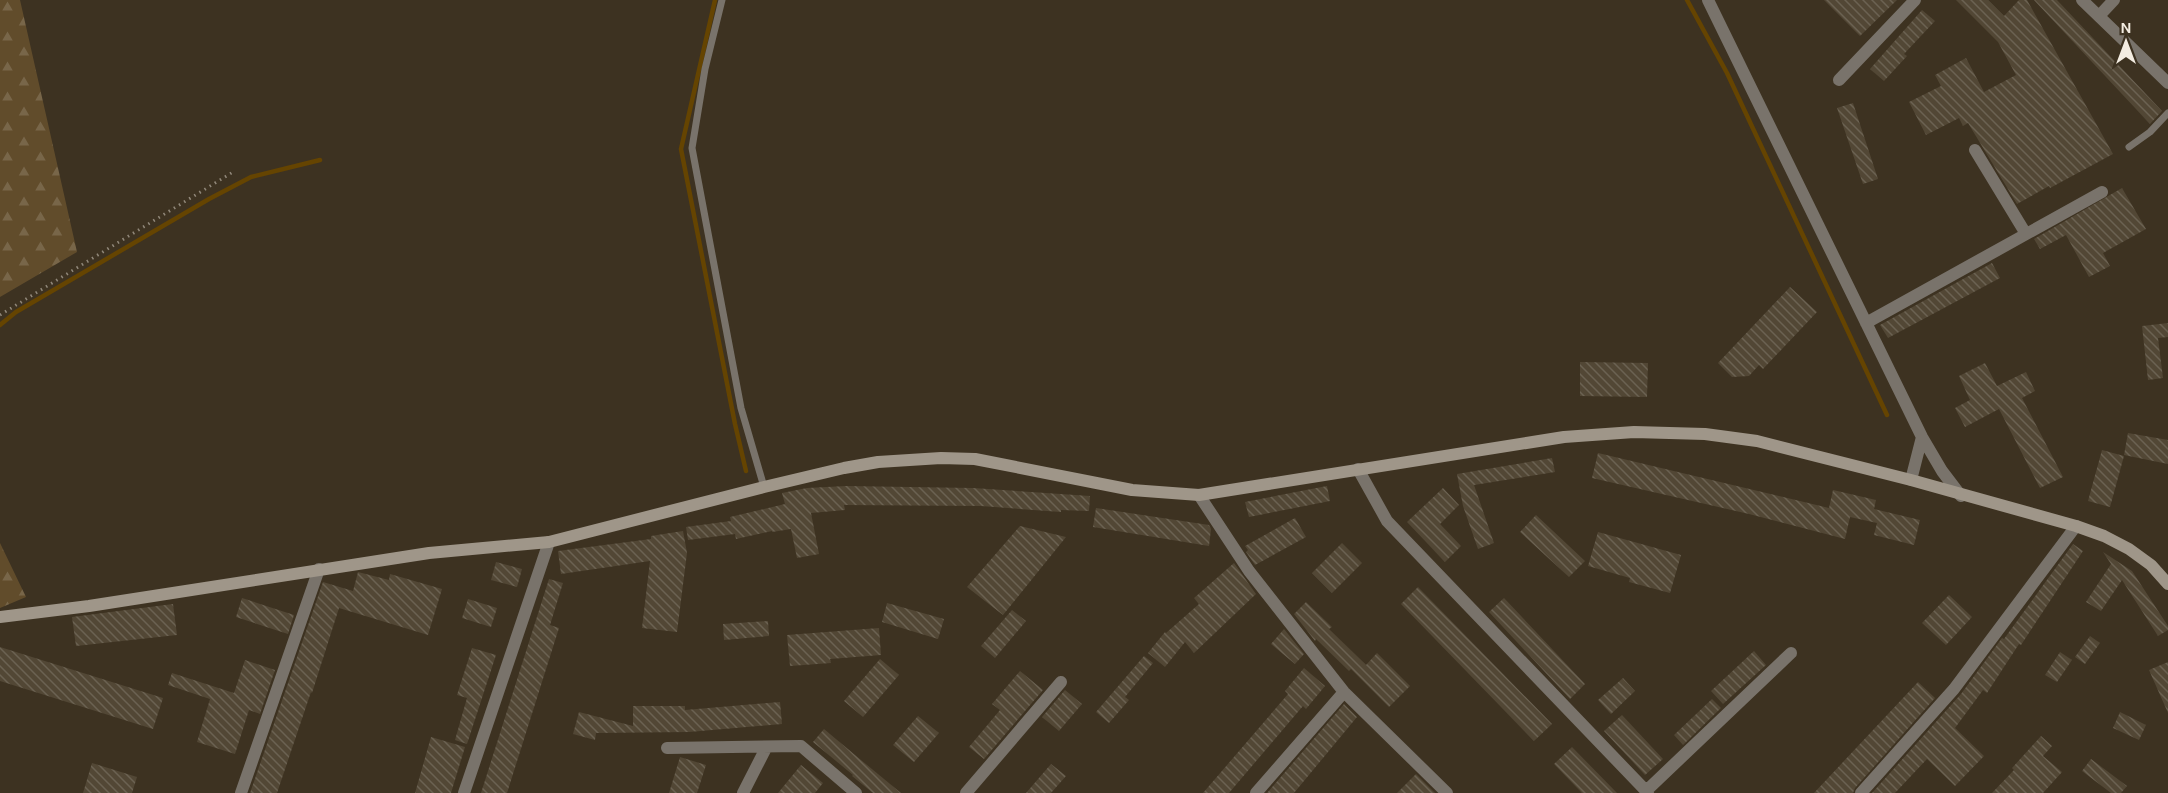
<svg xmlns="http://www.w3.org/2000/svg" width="2168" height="793" font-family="Karla,sans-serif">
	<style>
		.forest { fill: url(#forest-firs) }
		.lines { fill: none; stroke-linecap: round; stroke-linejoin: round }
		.stream { stroke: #654401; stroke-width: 4.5 }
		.building { fill: url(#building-back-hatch) }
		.path { stroke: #91887a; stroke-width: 3; stroke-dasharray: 1.5 4.5; stroke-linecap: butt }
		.lane { stroke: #79736b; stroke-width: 7 }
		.street { stroke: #79736b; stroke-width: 12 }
		.secondary { stroke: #9f9689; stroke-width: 12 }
	</style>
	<defs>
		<pattern id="forest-firs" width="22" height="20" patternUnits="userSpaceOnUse" patternTransform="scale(1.5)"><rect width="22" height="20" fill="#614c2b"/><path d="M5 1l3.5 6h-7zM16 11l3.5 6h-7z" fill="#786649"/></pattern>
		<pattern id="building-back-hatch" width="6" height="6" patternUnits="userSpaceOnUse" patternTransform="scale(1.5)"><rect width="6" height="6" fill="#524735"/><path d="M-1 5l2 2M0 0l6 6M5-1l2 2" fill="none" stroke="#6b6252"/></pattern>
	</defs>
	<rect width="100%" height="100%" fill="#3d3221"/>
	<path class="forest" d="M 0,0 L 20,0 L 77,252 L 0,297 Z
		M 0,543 L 26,597 L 0,608 Z"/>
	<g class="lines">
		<path class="stream" d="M 715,0 L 681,149 L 735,424 L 746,471
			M 1687,0 L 1727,73 L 1887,415
			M 0,325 L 16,312 L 209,199 L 251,177 L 320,160"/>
	</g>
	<path class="building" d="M 1824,0 L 1897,0 L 1860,36 Z
		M 1956,0 L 1988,0 L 2004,16 L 2019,0 L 2027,0 L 2113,154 L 2050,188 L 2049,186 L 2017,204 L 1968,123 L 1963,126 L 1959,118 L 1926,135 L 1909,102 L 1941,86 L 1935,75 L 1966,58 L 1984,92 L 2016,75 L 1998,42 Z
		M 2034,0 L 2057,0 L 2162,111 L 2150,124 Z
		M 1922,10 L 1935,21 L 1904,54 L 1907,56 L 1884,81 L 1870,69 Z
		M 1853,103 L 1878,179 L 1863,184 L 1837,108 Z
		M 2122,188 L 2146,229 L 2103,253 L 2110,266 L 2089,277 L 2066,235 L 2040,249 L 2034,239 Z
		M 1992,263 L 2000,278 L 1888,338 L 1880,325 Z
		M 1790,287 L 1817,312 L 1763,369 L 1759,365 L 1749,376 L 1732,377 L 1718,363 Z
		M 2168,323 L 2168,337 L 2158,338 L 2163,378 L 2148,380 L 2142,326 Z
		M 1580,362 L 1648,363 L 1647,397 L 1580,396 Z
		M 1985,363 L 1997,386 L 2026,372 L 2035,391 L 2022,398 L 2063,477 L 2040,488 L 1999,409 L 1965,427 L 1955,408 L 1970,400 L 1959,376 Z
		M 2128,433 L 2168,440 L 2168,464 L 2124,455 Z
		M 2102,450 L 2124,456 L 2110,507 L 2088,501 Z
		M 1598,453 L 1829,508 L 1833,490 L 1876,500 L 1874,509 L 1920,520 L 1914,545 L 1874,535 L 1877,523 L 1850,517 L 1845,539 L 1749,514 L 1592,478 Z
		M 1552,458 L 1555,472 L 1474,485 L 1494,543 L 1478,549 L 1463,506 L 1457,474 Z
		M 846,486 L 973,488 L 1090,496 L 1089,511 L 1061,510 L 1061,512 L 981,506 L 844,505 L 845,510 L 811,513 L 819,554 L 797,558 L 791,529 L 772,532 L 772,531 L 736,539 L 735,534 L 688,540 L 686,527 L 731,521 L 730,517 L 785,504 L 782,493 L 807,488 Z
		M 1327,486 L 1330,501 L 1249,517 L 1245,502 Z
		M 1443,488 L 1459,505 L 1440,524 L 1461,546 L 1445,562 L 1407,522 Z
		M 1096,508 L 1209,525 L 1211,529 L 1209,546 L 1093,527 Z
		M 1536,515 L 1585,561 L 1569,577 L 1520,532 Z
		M 1295,518 L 1306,537 L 1255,565 L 1246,552 L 1248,550 L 1245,546 Z
		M 1020,526 L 1066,537 L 1003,615 L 967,587 Z
		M 683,531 L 687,553 L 677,632 L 642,628 L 650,561 L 561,574 L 558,551 L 651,539 L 651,536 Z
		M 1598,532 L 1681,555 L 1670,593 L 1629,582 L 1630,578 L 1588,566 Z
		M 1342,543 L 1362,563 L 1332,593 L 1312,573 Z
		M 2073,544 L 2083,551 L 2021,645 L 2019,644 L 1987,693 L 1983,690 L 1955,728 L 1984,756 L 1955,786 L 1927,759 L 1895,793 L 1872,793 L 1961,694 L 2002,638 L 2004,639 Z
		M 2103,552 L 2132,571 L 2168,626 L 2168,630 L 2158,636 L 2122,580 L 2101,611 L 2086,602 L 2111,564 Z
		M 496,562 L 522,569 L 517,587 L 491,580 Z
		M 1234,563 L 1256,594 L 1194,653 L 1185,642 L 1165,667 L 1148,653 L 1165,632 L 1166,633 L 1199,604 L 1194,598 Z
		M 358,572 L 389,580 L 390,574 L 442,589 L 428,635 L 339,608 L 312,693 L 311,692 L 277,793 L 250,793 L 323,582 L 353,591 Z
		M 549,579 L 563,583 L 550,625 L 559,628 L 513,774 L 507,793 L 481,793 Z
		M 1418,587 L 1552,724 L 1534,741 L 1401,604 Z
		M 1949,595 L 1972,617 L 1946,645 L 1922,623 Z
		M 242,598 L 294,615 L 288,634 L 236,617 Z
		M 1504,598 L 1585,684 L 1570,699 L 1489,612 Z
		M 468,599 L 497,608 L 491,627 L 462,618 Z
		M 1306,602 L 1332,627 L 1329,629 L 1366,665 L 1377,653 L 1410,686 L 1389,707 L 1351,669 L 1349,671 L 1316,639 L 1315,641 L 1294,614 Z
		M 887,603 L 944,619 L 938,639 L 882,622 Z
		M 173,604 L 177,635 L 76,646 L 72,617 Z
		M 1012,610 L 1026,621 L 995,658 L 981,646 Z
		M 768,621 L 769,636 L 724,640 L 723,624 Z
		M 879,628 L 881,655 L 830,659 L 831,663 L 790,666 L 787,635 Z
		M 1284,629 L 1304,654 L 1295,664 L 1271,644 Z
		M 2090,636 L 2100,643 L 2085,664 L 2075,657 Z
		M 0,647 L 163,698 L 153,729 L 0,681 Z
		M 472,648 L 496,655 L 467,744 L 455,740 L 467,698 L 457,695 Z
		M 1754,651 L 1766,665 L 1723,704 L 1711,691 Z
		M 2060,652 L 2072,660 L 2057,682 L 2045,675 Z
		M 1144,656 L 1153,663 L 1125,697 L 1129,700 L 1109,723 L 1096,712 Z
		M 880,659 L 899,675 L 863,717 L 844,701 Z
		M 245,660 L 275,670 L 260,714 L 249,710 L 235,754 L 197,742 L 210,699 L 168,685 L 172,673 L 234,693 Z
		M 2168,662 L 2168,713 L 2149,670 Z
		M 1304,668 L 1325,686 L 1306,709 L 1303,706 L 1229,793 L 1203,793 L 1288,694 L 1285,691 Z
		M 1020,671 L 1043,690 L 984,759 L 969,747 L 1000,710 L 992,704 Z
		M 1623,678 L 1635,691 L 1611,714 L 1598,700 Z
		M 1918,682 L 1935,698 L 1855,788 L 1853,793 L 1814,793 Z
		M 1065,690 L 1082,704 L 1059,731 L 1042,717 Z
		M 1712,699 L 1721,708 L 1683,745 L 1674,735 Z
		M 780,702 L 782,724 L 689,732 L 596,733 L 595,740 L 573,734 L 579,712 L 633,726 L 633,706 L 685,706 L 685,710 Z
		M 1344,704 L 1357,717 L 1294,793 L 1267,793 Z
		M 2120,712 L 2146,725 L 2139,740 L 2113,728 Z
		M 1622,715 L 1663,759 L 1645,775 L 1604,731 Z
		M 918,716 L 939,733 L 914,762 L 893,745 Z
		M 824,729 L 861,760 L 901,793 L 873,793 L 852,776 L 853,775 L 813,742 Z
		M 2041,736 L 2052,746 L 2043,756 L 2062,772 L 2043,793 L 1992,793 L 2014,770 L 2012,768 Z
		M 431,737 L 465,747 L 451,793 L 415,793 Z
		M 1572,747 L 1617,793 L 1582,793 L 1554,764 Z
		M 680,757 L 706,765 L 697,793 L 669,793 Z
		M 2091,759 L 2127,786 L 2121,793 L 2111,793 L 2082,771 Z
		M 92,763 L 137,777 L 132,793 L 83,793 Z
		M 1051,764 L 1066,776 L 1051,793 L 1026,793 Z
		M 801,765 L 823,783 L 815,793 L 778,793 Z
		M 1416,774 L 1435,793 L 1397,793 Z"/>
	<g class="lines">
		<path class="path" d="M 0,315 L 233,172"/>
		<path class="lane" d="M 722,0 L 705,69 L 692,148 L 741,408 L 764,487
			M 2129,147 L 2150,132 L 2168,113"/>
		<path class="street" d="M 1708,0 L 1922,437 L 1942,471 L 1961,496
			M 2082,0 L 2168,83
			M 2099,16 L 2114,0
			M 1839,80 L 1915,0
			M 1975,150 L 2026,234
			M 1866,323 L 2102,192
			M 1358,469 L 1387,521 L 1648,793
			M 1911,480 L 1922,437
			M 1199,495 L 1249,571 L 1344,692 L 1447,793
			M 667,748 L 801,746 L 856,793
			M 1646,791 L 1791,653
			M 241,793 L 319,569
			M 464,793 L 549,542
			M 743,793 L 766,748
			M 966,793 L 1061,682
			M 1256,793 L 1344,692
			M 1861,793 L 1954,689 L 2076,526"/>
		<path class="secondary" d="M 0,617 L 89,606 L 429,553 L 549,542 L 764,487 L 844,468 L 878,462 L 941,458 L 975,459 L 1132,490 L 1199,495 L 1564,437 L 1634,432 L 1705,434 L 1757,441 L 1911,480 L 2076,526 L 2104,536 L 2129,549 L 2151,565 L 2168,584"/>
	</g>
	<g transform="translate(2126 42)" stroke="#3d3221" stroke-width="4.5" paint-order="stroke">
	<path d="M0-4.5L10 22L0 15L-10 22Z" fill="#f3ece1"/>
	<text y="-9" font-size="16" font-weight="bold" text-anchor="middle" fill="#f3ece1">N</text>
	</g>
</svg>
